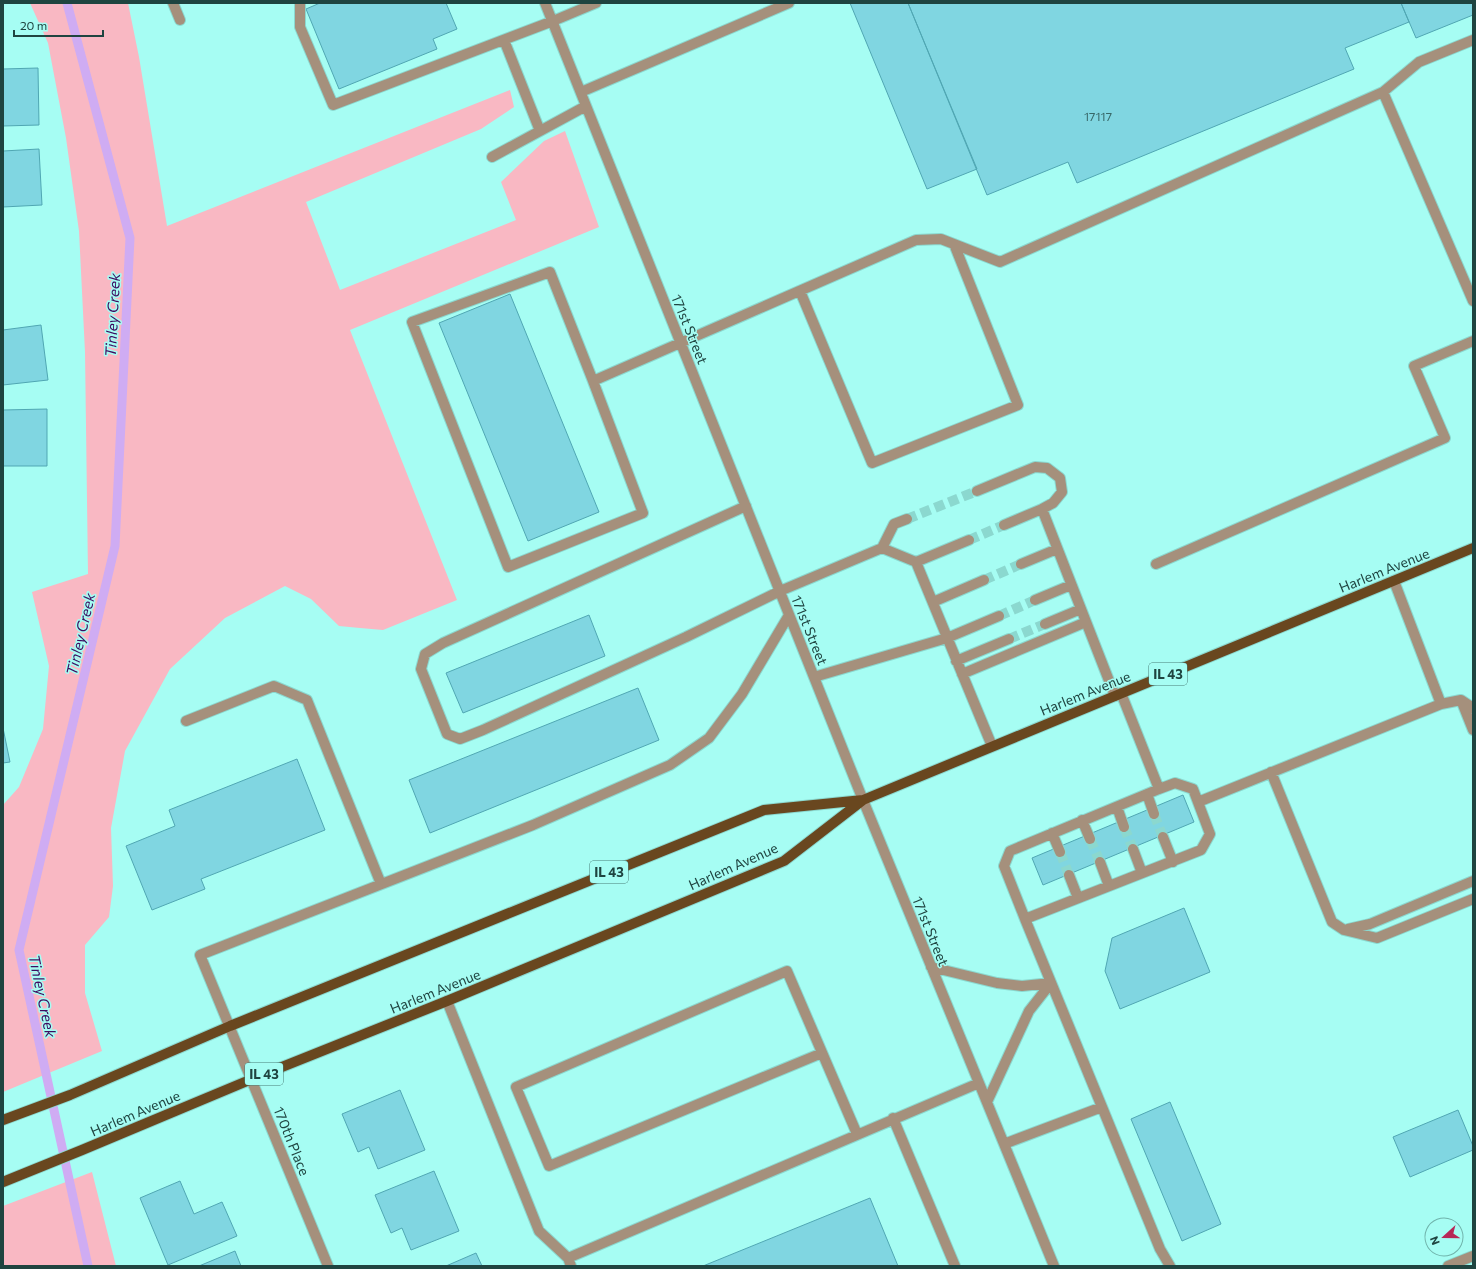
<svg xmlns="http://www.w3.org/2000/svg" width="1476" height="1269" font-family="Commissioner,sans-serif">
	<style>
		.green { fill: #f9b8c3 }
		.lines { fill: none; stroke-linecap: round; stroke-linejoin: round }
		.stream { stroke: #cfacf3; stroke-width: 9 }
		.building { fill: #80d6e1; stroke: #50a7b3 }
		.minor-tunnel { stroke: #8bd8cf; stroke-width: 10; stroke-dasharray: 10 5; stroke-linecap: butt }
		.minor-casing { stroke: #8bd8cf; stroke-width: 12 }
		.major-casing { stroke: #8bd8cf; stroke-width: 12 }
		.minor { stroke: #a5907c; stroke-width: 10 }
		.major { stroke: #69471f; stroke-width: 10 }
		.labels { text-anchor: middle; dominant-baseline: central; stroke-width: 3; stroke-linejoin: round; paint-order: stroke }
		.number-label { font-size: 12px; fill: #376868 }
		.shield { fill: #a6fdf3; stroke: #487c76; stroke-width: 1 }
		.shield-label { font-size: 13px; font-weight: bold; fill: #1f4440 }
		.street-label { font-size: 14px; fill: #1f4440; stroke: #a6fdf3 }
		.water-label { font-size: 15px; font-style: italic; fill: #3e0b5f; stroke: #a6fdf3 }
	</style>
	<rect width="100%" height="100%" fill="#a6fdf3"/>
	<path class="green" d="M 30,3 L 128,3 L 139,57 L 167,226 L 510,90 L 514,107 L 481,129 L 306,202 L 340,290 L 516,220 L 501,182 L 544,141 L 565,131 L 599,227 L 350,330 L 457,600 L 383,630 L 360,628 L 339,626 L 311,599 L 285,586 L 225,618 L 170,669 L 125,751 L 111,828 L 113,886 L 109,917 L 85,945 L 85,993 L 102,1051 L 3,1092 L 3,805 L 19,787 L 43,729 L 49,666 L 32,592 L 88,574 L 85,352 L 79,231 L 66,138 L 48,43 Z
		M 92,1172 L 116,1266 L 3,1266 L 3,1206 Z"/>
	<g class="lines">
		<path class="stream" d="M 67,3 L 130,238 L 115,546 L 19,950 L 88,1266"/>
	</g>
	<path class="building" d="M 320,3 L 446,3 L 457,29 L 433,39 L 437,49 L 339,89 L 306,9 Z
		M 850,3 L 908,3 L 977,169 L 927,189 Z
		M 908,3 L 1401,3 L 1409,22 L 1345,48 L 1354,69 L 1077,183 L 1068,162 L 987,195 Z
		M 1401,3 L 1473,3 L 1473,15 L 1416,38 Z
		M 38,68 L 39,125 L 3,126 L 3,69 Z
		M 39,149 L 42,205 L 3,207 L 3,151 Z
		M 510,294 L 599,512 L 528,541 L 439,323 Z
		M 41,325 L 48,380 L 3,385 L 3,330 Z
		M 47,409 L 47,466 L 3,466 L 3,410 Z
		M 589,615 L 605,656 L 463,713 L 446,673 Z
		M 638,688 L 659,740 L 430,833 L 409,780 Z
		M 3,728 L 10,762 L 3,763 Z
		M 297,759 L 325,830 L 201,879 L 205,889 L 152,910 L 126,846 L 175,826 L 169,810 Z
		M 1183,795 L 1194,822 L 1043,885 L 1032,858 Z
		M 1184,908 L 1210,972 L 1120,1009 L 1105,971 L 1112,938 Z
		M 400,1090 L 425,1150 L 378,1169 L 369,1147 L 358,1152 L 342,1114 Z
		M 1170,1102 L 1221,1224 L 1182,1241 L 1131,1119 Z
		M 1458,1110 L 1473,1146 L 1473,1150 L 1410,1177 L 1393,1137 Z
		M 434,1171 L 459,1231 L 411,1250 L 402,1228 L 391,1233 L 375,1195 Z
		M 180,1181 L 194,1214 L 222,1202 L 237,1236 L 168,1265 L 140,1198 Z
		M 870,1198 L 898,1266 L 703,1266 Z
		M 235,1251 L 241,1266 L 199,1266 Z
		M 476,1253 L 482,1266 L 446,1266 Z"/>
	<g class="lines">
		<path class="minor-tunnel" d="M 907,519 L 977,491
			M 969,540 L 1004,525
			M 984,580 L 1021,564
			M 999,616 L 1035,600
			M 1009,639 L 1045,624
			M 1154,814 L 1163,837
			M 1124,827 L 1133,849
			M 1090,839 L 1100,862
			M 1060,852 L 1069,875"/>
		<g class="minor-casing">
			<path id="minor" d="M 173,3 L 180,20
				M 300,3 L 300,27 L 333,105 L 553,21 L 596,3
				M 545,3 L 863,800 L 1054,1266
				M 504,40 L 540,131
				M 581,92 L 789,3
				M 1383,92 L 1473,301
				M 492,157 L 586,106
				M 800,291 L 872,463 L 1018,405 L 954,244
				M 593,381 L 550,272 L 412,322 L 508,567 L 643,513 L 593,381 L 916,240 L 941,239 L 1000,262 L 1383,92 L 1419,62 L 1473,40
				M 977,491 L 1035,467 L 1047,468 L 1060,478 L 1062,492 L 1053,503 L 1042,509 L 1004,525
				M 746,506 L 443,643 L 425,654 L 421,669 L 447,734 L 460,739 L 483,730 L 686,637 L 780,591 L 882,548 L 916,562 L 992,746
				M 1042,509 L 1115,696
				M 882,548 L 894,524 L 907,519
				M 916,562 L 969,540
				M 1021,564 L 1057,549
				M 1156,564 L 1445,438 L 1414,366 L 1473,341
				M 1035,600 L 1071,585
				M 933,602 L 984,580
				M 1045,624 L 1081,609
				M 956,661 L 1009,639
				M 962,674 L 1086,622
				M 814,677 L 947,638 L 999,616
				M 1461,700 L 1473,730
				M 1441,704 L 1461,700 L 1473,708
				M 186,721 L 274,686 L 307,700 L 381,884
				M 1271,772 L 1332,922 L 1344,930 L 1377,938 L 1473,899
				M 1147,794 L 1154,814
				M 1198,802 L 1441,704 L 1394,581
				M 1117,807 L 1124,827
				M 1082,820 L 1090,839
				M 1052,833 L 1060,852
				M 1163,837 L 1173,862
				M 1133,849 L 1142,873
				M 1100,862 L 1109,886
				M 1069,875 L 1078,898
				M 1025,919 L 1004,866 L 1010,851 L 1159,789 L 1121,693
				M 1348,929 L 1370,924 L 1473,881
				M 931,967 L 997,983 L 1022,986 L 1051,983
				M 447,1001 L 539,1231 L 568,1258 L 571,1266
				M 822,1053 L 549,1166 L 516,1087 L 787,971 L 857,1134
				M 987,1102 L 1029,1011 L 1051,983
				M 1102,1107 L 1025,919 L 1201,850 L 1210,834 L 1193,789 L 1175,783 L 1159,789
				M 893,1118 L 955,1266
				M 1004,1144 L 1102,1107 L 1160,1249 L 1170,1266
				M 568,1258 L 979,1083
				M 328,1266 L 200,955 L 533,825 L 670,765 L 709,738 L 742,694 L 789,615
				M 1448,1266 L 1473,1256"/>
		</g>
		<g class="major-casing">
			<path id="major" d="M 3,1120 L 70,1095 L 230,1026 L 764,810 L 863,800
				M 3,1182 L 82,1150 L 252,1079 L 447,1001 L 784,861 L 863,800 L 1473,548"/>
		</g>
		<use href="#minor" class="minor"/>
		<use href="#major" class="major"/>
	</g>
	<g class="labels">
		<g class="number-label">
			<text x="1098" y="116">17117</text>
		</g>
		<g class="shield">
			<rect x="1149" y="663" width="38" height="22" rx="3"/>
			<rect x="590" y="861" width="38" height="22" rx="3"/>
			<rect x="245" y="1063" width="38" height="22" rx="3"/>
		</g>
		<g class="shield-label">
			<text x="1168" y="674">IL 43</text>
			<text x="609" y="872">IL 43</text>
			<text x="264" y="1074">IL 43</text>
		</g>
		<g class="street-label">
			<text transform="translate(690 329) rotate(68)">171st Street</text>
			<text transform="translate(1384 570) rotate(-22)">Harlem Avenue</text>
			<text transform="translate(810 630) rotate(68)">171st Street</text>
			<text transform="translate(1085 693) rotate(-22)">Harlem Avenue</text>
			<text transform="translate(733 866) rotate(-24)">Harlem Avenue</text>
			<text transform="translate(931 931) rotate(68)">171st Street</text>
			<text transform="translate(435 991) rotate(-22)">Harlem Avenue</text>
			<text transform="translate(135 1113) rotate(-23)">Harlem Avenue</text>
			<text transform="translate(292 1141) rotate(68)">170th Place</text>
		</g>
		<g class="water-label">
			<text transform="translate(112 315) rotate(-87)">Tinley Creek</text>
			<text transform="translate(80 634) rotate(-77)">Tinley Creek</text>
			<text transform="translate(43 996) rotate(78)">Tinley Creek</text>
		</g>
	</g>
	<rect width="1476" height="1269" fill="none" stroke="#1f4440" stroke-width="8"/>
	<g transform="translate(1444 1237) rotate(249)"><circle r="19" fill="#a6fdf3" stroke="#70b3ab"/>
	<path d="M0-3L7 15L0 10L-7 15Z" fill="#b72857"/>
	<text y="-6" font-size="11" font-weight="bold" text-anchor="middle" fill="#1f4440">N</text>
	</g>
	<path d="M14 30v6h89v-6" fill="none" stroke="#1f4440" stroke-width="2"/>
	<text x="20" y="30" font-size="12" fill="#1f4440" stroke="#a6fdf3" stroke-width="3" paint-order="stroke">20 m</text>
</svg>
